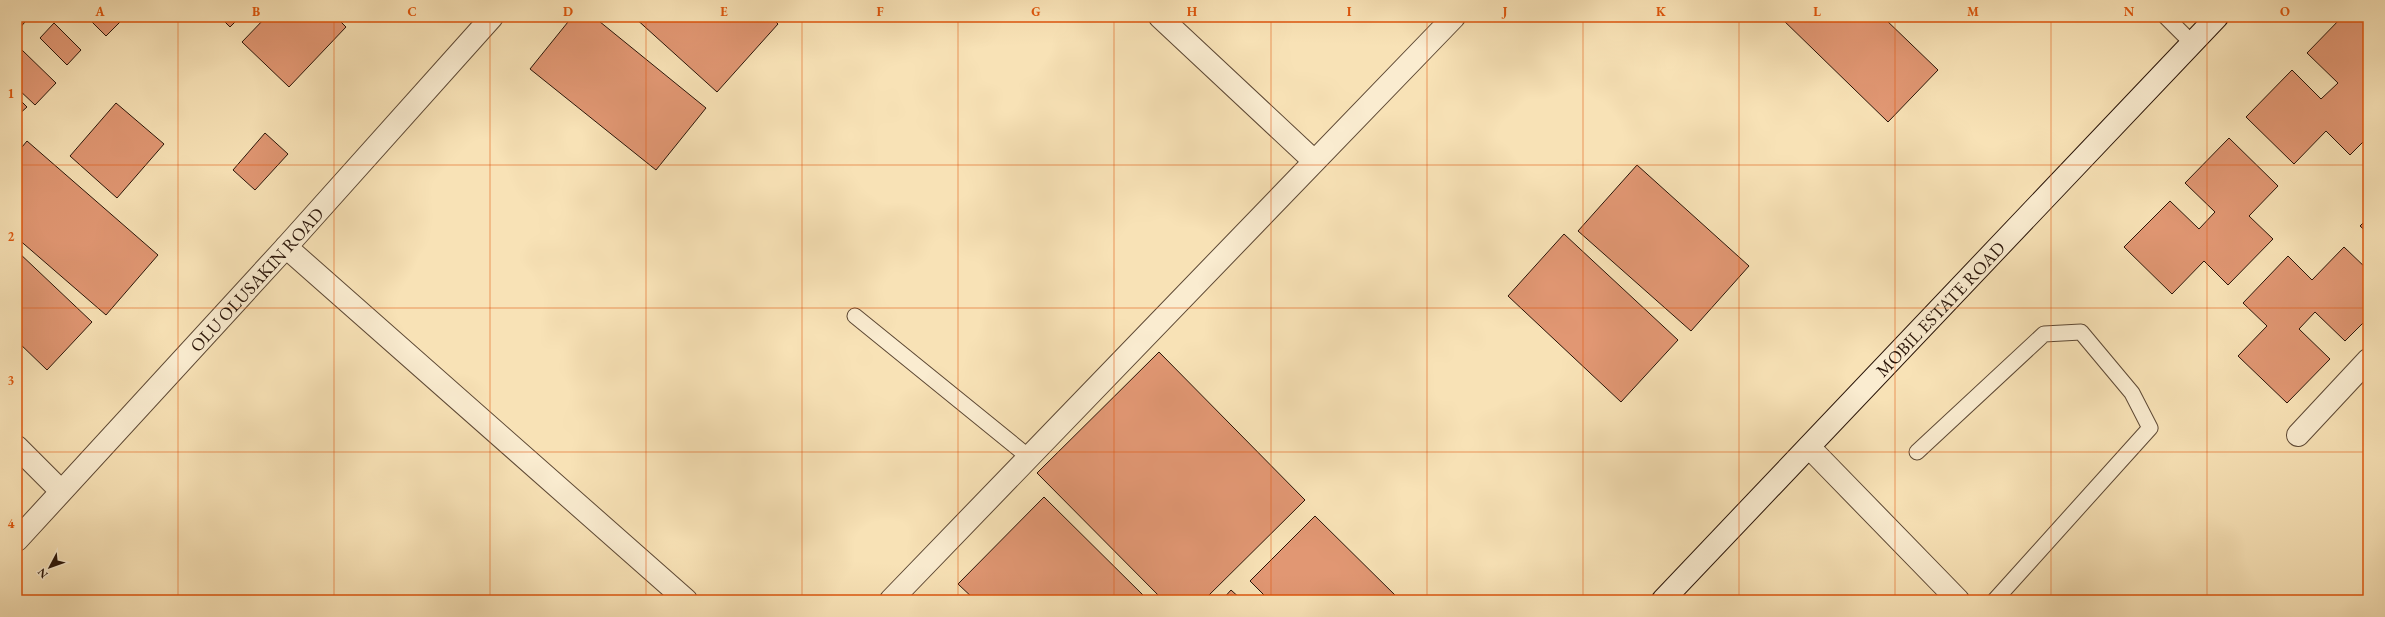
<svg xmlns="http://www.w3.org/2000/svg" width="2385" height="617" font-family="'EB Garamond',serif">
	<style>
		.building { fill: #e19773; stroke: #291408 }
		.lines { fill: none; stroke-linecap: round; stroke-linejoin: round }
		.lane-casing { stroke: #5d4834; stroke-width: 17 }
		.street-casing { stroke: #5d4834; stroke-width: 24 }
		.secondary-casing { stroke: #291408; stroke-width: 24 }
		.lane { stroke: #faecd0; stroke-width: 15 }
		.street { stroke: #faecd0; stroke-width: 22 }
		.secondary { stroke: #faecd0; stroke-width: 22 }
		.grid { fill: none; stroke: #de560c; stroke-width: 1; stroke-opacity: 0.55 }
		.labels { text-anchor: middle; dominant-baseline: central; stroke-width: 3; stroke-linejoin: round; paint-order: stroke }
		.street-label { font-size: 18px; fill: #291408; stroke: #faecd0 }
		.neatline { fill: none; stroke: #de560c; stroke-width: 1.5 }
		.grid-label { font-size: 13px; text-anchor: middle; font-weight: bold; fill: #de560c }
	</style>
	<rect width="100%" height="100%" fill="#f8e2b6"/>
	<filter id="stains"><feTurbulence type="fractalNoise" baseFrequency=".005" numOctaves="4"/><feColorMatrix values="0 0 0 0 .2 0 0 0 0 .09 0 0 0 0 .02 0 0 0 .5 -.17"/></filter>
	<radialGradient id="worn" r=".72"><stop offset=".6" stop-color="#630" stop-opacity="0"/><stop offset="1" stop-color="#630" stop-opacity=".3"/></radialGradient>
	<path class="building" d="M 17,17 L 25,22 L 17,31 Z
		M 87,17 L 125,17 L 106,36 Z
		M 220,17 L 240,17 L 230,27 Z
		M 266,17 L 336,17 L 346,27 L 289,87 L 242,42 Z
		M 572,17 L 594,17 L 706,108 L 656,170 L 530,69 Z
		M 634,17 L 771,17 L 778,24 L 717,92 Z
		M 1780,17 L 1883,17 L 1938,70 L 1888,122 Z
		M 2342,17 L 2360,17 L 2368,25 L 2368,137 L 2350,155 L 2326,131 L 2294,164 L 2246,117 L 2292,70 L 2321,99 L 2338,83 L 2307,53 Z
		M 54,23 L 81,50 L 67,65 L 40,38 Z
		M 22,50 L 56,83 L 35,105 L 17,88 L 17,55 Z
		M 17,97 L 27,107 L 17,116 Z
		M 116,103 L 164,144 L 117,198 L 70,156 Z
		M 265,133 L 288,154 L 255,190 L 233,170 Z
		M 2229,138 L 2278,186 L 2249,216 L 2273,239 L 2228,285 L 2204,261 L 2172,294 L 2124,247 L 2170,201 L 2199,229 L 2215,212 L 2185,183 Z
		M 27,141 L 158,255 L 106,315 L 17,238 L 17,153 Z
		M 1637,165 L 1749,266 L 1691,331 L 1578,231 Z
		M 2368,218 L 2368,233 L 2360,226 Z
		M 1564,234 L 1678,340 L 1621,402 L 1508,296 Z
		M 2344,247 L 2368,270 L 2368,318 L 2345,341 L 2315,312 L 2299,329 L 2330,359 L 2287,403 L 2238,356 L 2267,326 L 2243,303 L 2288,256 L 2312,280 Z
		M 17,251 L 92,322 L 47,370 L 17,341 Z
		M 1159,352 L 1305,500 L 1204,600 L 1163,600 L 1037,473 Z
		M 1044,497 L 1148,600 L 975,600 L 958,584 Z
		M 1315,516 L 1400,600 L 1269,600 L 1250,581 Z
		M 1231,590 L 1242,600 L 1222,600 Z"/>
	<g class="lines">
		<g class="lane-casing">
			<path id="lane" d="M 2166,17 L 2192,43
				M 855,316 L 1030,458
				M 1917,452 L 2044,334 L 2081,332 L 2132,393 L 2150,428 L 1995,600"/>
		</g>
		<g class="street-casing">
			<g id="street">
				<path d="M 1160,17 L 1314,161"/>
				<path d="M 286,247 L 686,600"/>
				<path d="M 2298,435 L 2368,360"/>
				<path d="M 17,447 L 60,490"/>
				<path d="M 1809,447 L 1958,600"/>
				<path id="s1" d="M 17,540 L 286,247 L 492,17"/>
				<path d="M 891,600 L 1454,17"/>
			</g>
		</g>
		<g class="secondary-casing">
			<g id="secondary">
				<path id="s2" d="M 1663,600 L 2217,17"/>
			</g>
		</g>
		<use href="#lane" class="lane"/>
		<use href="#street" class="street"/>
		<use href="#secondary" class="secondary"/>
	</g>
	<path class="grid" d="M 178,17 L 178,600M 334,17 L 334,600M 490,17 L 490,600M 646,17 L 646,600M 802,17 L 802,600M 958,17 L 958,600M 1114,17 L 1114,600M 1271,17 L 1271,600M 1427,17 L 1427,600M 1583,17 L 1583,600M 1739,17 L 1739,600M 1895,17 L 1895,600M 2051,17 L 2051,600M 2207,17 L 2207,600M 17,165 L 2368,165M 17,308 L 2368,308M 17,452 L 2368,452"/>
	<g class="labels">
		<g class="street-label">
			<text stroke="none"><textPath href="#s1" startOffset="354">OLU OLUSAKIN ROAD</textPath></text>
			<text stroke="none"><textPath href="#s2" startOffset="402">MOBIL ESTATE ROAD</textPath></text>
		</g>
	</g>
	<rect width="2385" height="617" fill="none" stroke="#f8e2b6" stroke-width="44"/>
	<g transform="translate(50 567) rotate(229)" stroke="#faecd0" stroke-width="3" paint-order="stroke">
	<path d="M0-3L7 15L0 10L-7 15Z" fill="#291408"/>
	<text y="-6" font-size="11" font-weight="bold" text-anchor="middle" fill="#291408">N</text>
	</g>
	<rect x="22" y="22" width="2341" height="573" class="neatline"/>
	<g class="grid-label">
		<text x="100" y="16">A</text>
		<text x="256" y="16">B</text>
		<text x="412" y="16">C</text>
		<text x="568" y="16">D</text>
		<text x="724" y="16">E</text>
		<text x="880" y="16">F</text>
		<text x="1036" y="16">G</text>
		<text x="1192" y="16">H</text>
		<text x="1349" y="16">I</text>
		<text x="1505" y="16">J</text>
		<text x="1661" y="16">K</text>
		<text x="1817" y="16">L</text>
		<text x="1973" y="16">M</text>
		<text x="2129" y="16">N</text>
		<text x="2285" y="16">O</text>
		<text x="11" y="98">1</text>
		<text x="11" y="241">2</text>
		<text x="11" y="385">3</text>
		<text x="11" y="528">4</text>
	</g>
	<rect width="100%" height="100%" filter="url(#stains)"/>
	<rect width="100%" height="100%" fill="url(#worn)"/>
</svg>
